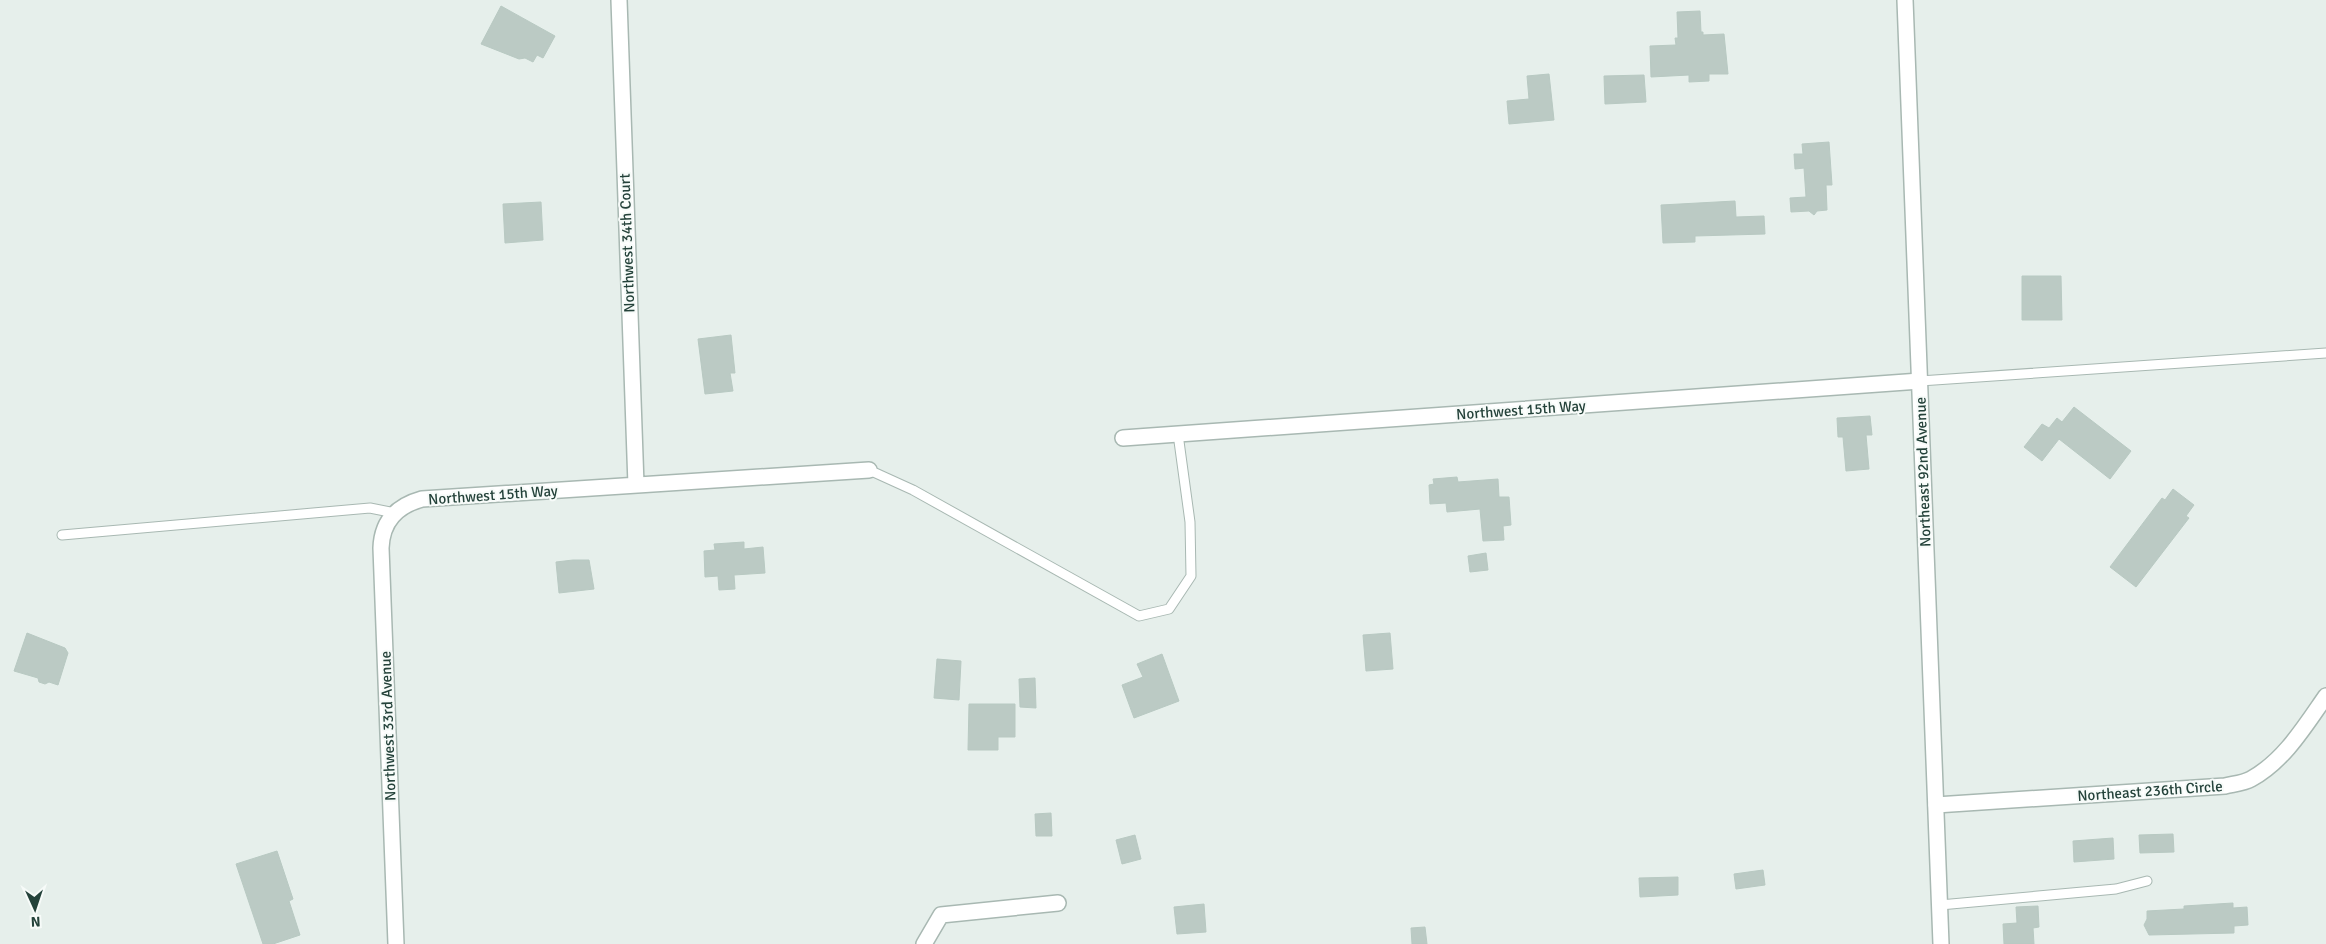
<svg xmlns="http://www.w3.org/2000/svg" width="2326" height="944" font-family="Signika,sans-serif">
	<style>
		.building { fill: #bbcac4; stroke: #b8c9c2 }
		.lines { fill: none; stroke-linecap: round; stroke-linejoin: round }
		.service-casing { stroke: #a8b8b2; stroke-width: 11 }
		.minor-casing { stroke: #a8b8b2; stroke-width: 18 }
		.tertiary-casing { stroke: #a8b8b2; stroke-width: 18 }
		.service { stroke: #fff; stroke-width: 9 }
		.minor { stroke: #fff; stroke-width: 15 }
		.tertiary { stroke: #fff; stroke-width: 15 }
		.labels { text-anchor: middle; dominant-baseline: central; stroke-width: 4; stroke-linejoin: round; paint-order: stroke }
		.street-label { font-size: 15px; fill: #24423a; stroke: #f7fbf9 }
	</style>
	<rect width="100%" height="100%" fill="#e6efeb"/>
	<path class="building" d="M 501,6 L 555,36 L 543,58 L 537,55 L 533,62 L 525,58 L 519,59 L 481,44 Z
		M 1700,11 L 1701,32 L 1703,32 L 1703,35 L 1724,34 L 1728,74 L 1709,74 L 1709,81 L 1689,82 L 1689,75 L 1651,77 L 1650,46 L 1676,45 L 1675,38 L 1678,38 L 1677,12 Z
		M 1549,74 L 1554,120 L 1509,124 L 1507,101 L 1529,99 L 1527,76 Z
		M 1644,75 L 1646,102 L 1605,104 L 1604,76 Z
		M 1829,142 L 1832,185 L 1826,185 L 1827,210 L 1817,211 L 1814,215 L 1809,211 L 1791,212 L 1790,198 L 1806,197 L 1804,168 L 1795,169 L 1794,154 L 1803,154 L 1802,144 Z
		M 1735,201 L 1736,217 L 1764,216 L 1765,234 L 1695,236 L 1695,242 L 1663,243 L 1661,205 Z
		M 541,202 L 543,240 L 505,243 L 503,204 Z
		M 2022,276 L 2061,276 L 2062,320 L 2022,320 Z
		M 731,335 L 735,373 L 730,373 L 733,391 L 705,394 L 698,339 Z
		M 2074,407 L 2131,451 L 2110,479 L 2059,439 L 2042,461 L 2024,447 L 2042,424 L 2049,428 L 2057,418 L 2062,422 Z
		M 1870,416 L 1872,435 L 1866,435 L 1869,469 L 1846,471 L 1843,437 L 1838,437 L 1837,418 Z
		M 1457,477 L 1458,482 L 1498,479 L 1499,497 L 1509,497 L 1511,525 L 1503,526 L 1504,540 L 1483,541 L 1480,509 L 1447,512 L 1446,503 L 1430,504 L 1429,485 L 1434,484 L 1433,479 Z
		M 2173,489 L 2194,505 L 2186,516 L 2189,518 L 2136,587 L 2110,567 L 2162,498 L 2165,500 Z
		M 744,542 L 744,549 L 763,547 L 765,573 L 734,575 L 735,589 L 719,590 L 718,576 L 705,577 L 704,551 L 715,550 L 714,544 Z
		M 1486,553 L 1488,570 L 1470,572 L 1468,556 Z
		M 573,560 L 589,560 L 594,589 L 559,593 L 556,562 Z
		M 27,633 L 65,648 L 68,653 L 58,685 L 49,682 L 45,684 L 39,682 L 38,678 L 14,671 Z
		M 1390,633 L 1393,669 L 1366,671 L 1363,635 Z
		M 1162,654 L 1179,701 L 1134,718 L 1122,685 L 1143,677 L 1137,664 Z
		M 937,659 L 961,661 L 959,700 L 934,698 Z
		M 1035,678 L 1036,708 L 1020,707 L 1019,679 Z
		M 969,704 L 1015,704 L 1015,737 L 998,737 L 998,750 L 968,750 Z
		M 1051,813 L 1052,836 L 1036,836 L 1035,814 Z
		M 2173,834 L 2174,852 L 2140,853 L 2139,835 Z
		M 1135,835 L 1141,859 L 1122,864 L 1116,840 Z
		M 2113,838 L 2114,859 L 2074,862 L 2073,841 Z
		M 277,851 L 293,899 L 289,901 L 300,935 L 273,944 L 263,944 L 236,864 Z
		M 1763,870 L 1765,885 L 1736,889 L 1734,874 Z
		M 1678,877 L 1678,895 L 1640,897 L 1639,878 Z
		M 2233,903 L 2233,908 L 2247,907 L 2248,925 L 2234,926 L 2234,933 L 2149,935 L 2144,925 L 2147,919 L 2147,911 L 2184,909 L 2184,906 Z
		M 1204,904 L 1206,932 L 1177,934 L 1174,907 Z
		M 2038,906 L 2039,927 L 2033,928 L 2034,944 L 2004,944 L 2003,924 L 2017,923 L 2016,907 Z
		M 1425,927 L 1427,944 L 1412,944 L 1411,928 Z"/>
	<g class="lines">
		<g class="service-casing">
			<path id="service" d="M 1920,381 L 2326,353
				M 869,470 L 913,490 L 1139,616 L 1169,609 L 1191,576 L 1190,522 L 1178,434
				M 62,535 L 370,508 L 395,513
				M 1940,905 L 2116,889 L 2147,881"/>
		</g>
		<g class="minor-casing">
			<path id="minor" d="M 619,0 L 636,485
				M 1123,438 L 1920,381
				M 1936,805 L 2225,786 C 2233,784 2244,783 2251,779 C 2284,761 2305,726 2326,696
				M 396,944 L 381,548 C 382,521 397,506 422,499 L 869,470
				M 924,944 L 941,915 L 1058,903"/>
		</g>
		<g class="tertiary-casing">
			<path id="tertiary" d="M 1905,0 L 1941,944"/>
		</g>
		<use href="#service" class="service"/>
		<use href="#minor" class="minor"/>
		<use href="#tertiary" class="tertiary"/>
	</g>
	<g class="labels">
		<g class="street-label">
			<text transform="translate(627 243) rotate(-92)">Northwest 34th Court</text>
			<text transform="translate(1521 410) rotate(-4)">Northwest 15th Way</text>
			<text transform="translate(1923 472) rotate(-92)">Northeast 92nd Avenue</text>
			<text transform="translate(493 495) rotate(-4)">Northwest 15th Way</text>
			<text transform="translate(388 726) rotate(-92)">Northwest 33rd Avenue</text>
			<text transform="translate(2150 791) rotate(-4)">Northeast 236th Circle</text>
		</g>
	</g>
	<g transform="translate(35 909) rotate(177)" stroke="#f7fbf9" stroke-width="4" paint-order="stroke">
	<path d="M0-4L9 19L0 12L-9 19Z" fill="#24423a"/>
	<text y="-8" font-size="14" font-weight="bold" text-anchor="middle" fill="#24423a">N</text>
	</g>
</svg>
